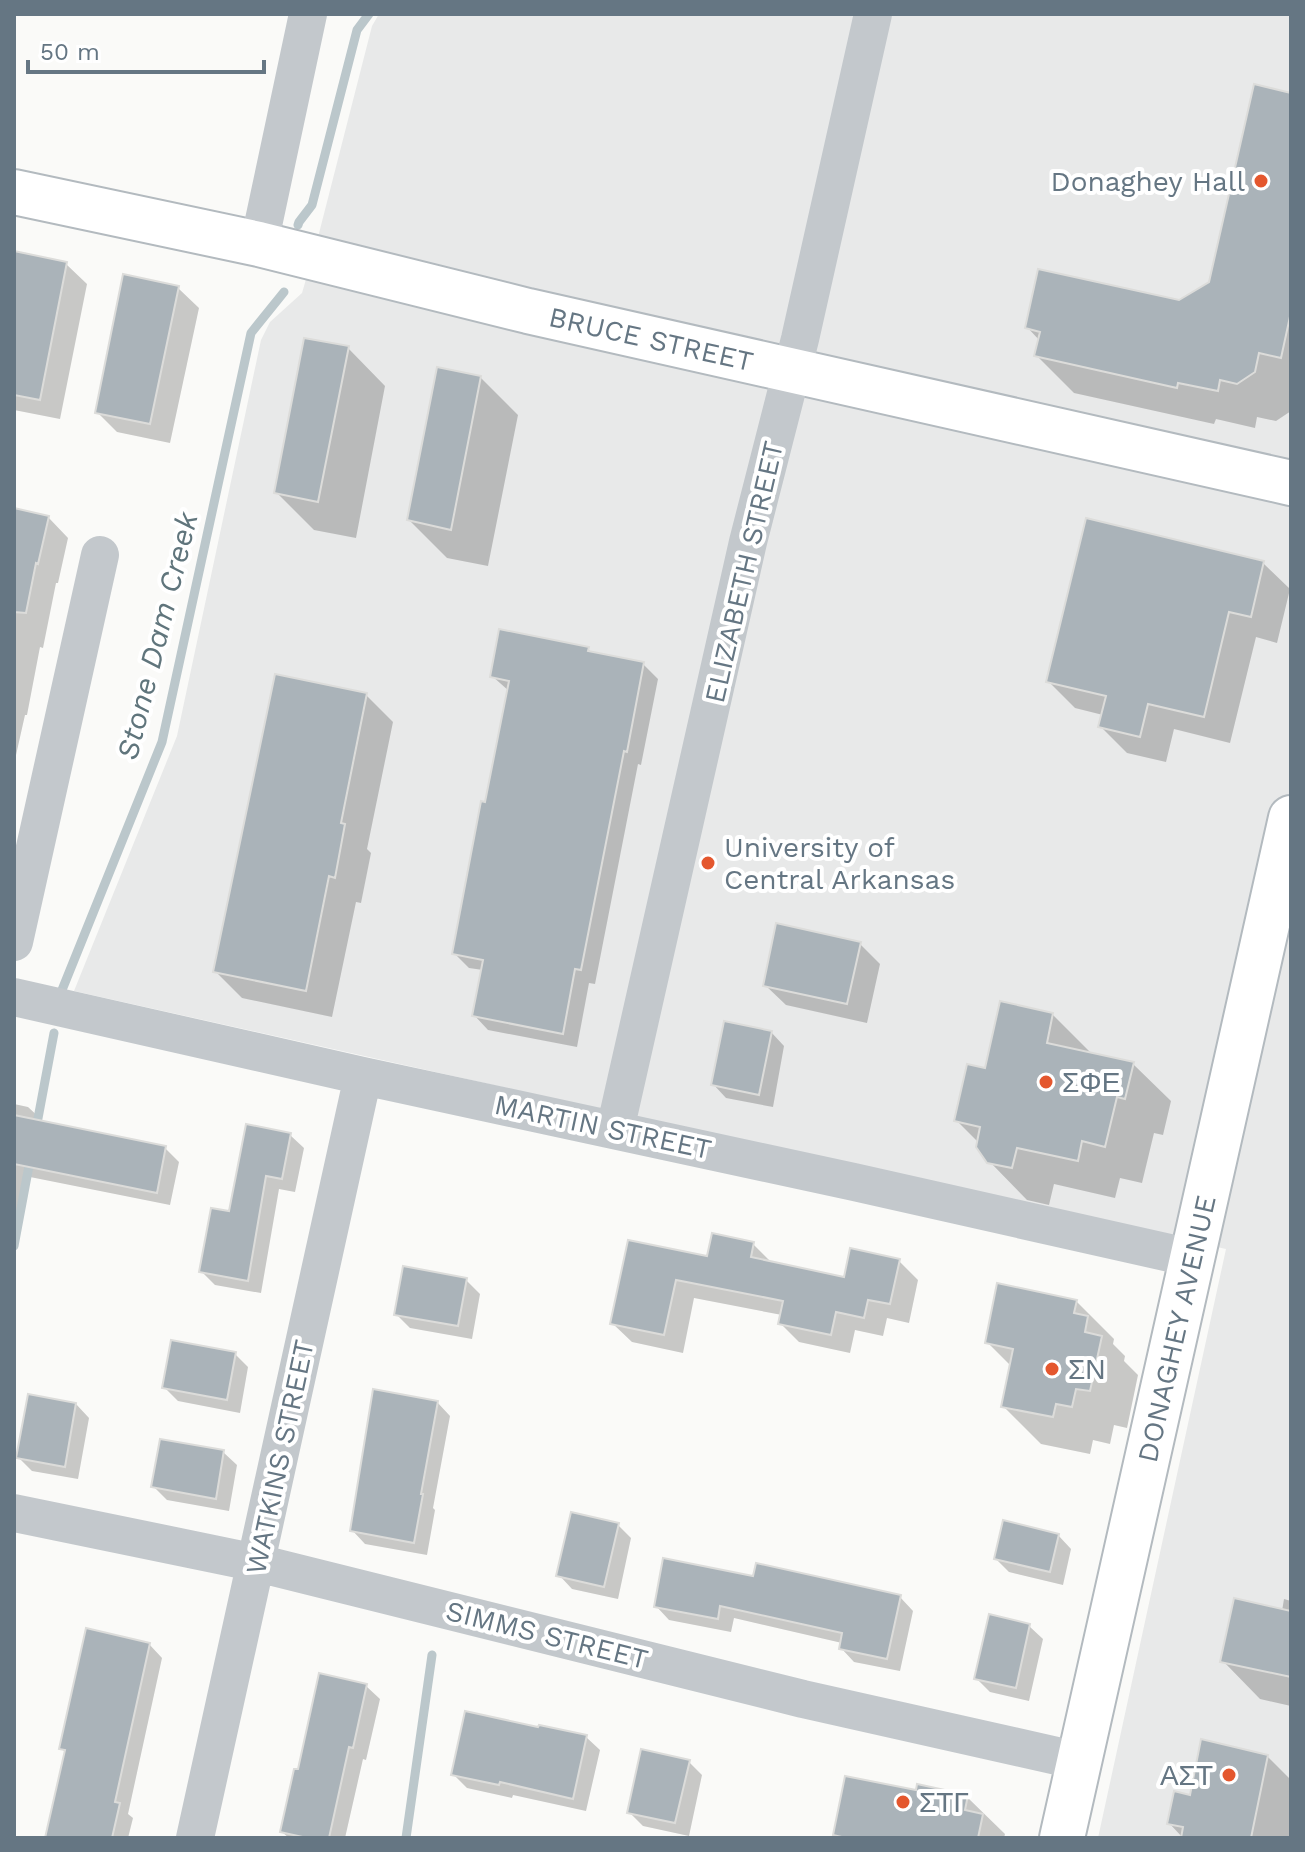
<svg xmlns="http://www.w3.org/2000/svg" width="1305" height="1852" font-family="'Work Sans',sans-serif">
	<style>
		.built { fill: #e8e9e9 }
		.shadow { fill: #0003 }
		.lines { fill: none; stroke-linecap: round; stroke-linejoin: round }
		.stream { stroke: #bbc7cb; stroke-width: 9 }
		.building { fill: #aab3b9; stroke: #dcdcda; stroke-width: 2 }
		.secondary-casing { stroke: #b3babf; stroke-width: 48 }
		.street { stroke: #c3c8cc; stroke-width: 38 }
		.secondary { stroke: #fff; stroke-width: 44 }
		.poi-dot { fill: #e4572e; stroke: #fff; stroke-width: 3 }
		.labels { text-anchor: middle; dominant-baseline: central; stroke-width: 8; stroke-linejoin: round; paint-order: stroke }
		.poi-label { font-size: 28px; fill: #657683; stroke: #fff; text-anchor: start }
		.street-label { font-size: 28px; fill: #657683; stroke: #fff }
		.water-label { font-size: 30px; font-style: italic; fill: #60757c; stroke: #fff }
	</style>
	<rect width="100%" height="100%" fill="#fafaf8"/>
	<path class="built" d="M 379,14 L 1291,14 L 1291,1838 L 1098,1838 L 1226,1249 L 74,991 L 177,736 L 261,340 L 270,322 L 302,293 L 316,245 L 372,26 Z"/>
	<path class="shadow" d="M 1291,95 L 1291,411 L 1276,421 L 1257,417 L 1255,428 L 1216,419 L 1214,424 L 1074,393 L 1037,356 L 1040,341 L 1027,327 L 1180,303 L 1211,283 Z
		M 14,253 L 66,264 L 87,284 L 60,419 L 14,410 Z
		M 178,288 L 199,308 L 170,443 L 117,432 L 97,412 Z
		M 348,348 L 385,386 L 356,538 L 314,530 L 276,492 Z
		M 480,377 L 518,415 L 488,566 L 447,558 L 409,520 Z
		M 14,510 L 48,517 L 68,538 L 58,583 L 56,583 L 43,648 L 40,647 L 27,715 L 25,715 L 14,764 Z
		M 1263,563 L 1290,589 L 1277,643 L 1256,637 L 1230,743 L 1174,729 L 1166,762 L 1127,753 L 1100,726 L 1103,715 L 1075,708 L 1048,681 Z
		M 588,649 L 593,654 L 643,664 L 658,679 L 641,765 L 638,764 L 595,984 L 589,983 L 577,1047 L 488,1030 L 474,1015 L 483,970 L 469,968 L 454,953 L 487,804 L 509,691 L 492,676 Z
		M 366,695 L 393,722 L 367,849 L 371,853 L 361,903 L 356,902 L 332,1017 L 242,998 L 216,972 Z
		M 860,944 L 880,964 L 867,1023 L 786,1005 L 765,985 Z
		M 1052,1014 L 1090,1052 L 1090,1054 L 1133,1064 L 1171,1101 L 1163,1135 L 1154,1133 L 1142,1183 L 1120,1178 L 1115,1198 L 1054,1184 L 1049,1205 L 1027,1200 L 989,1161 L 979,1143 L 956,1120 L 987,1070 Z
		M 771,1032 L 784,1046 L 773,1107 L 726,1098 L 713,1084 Z
		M 14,1104 L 28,1107 L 42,1120 L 41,1123 L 165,1148 L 179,1162 L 170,1205 L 30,1177 L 17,1234 L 14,1233 Z
		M 290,1135 L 304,1148 L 295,1192 L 279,1189 L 261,1293 L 215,1285 L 201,1271 Z
		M 629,1242 L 709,1258 L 753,1244 L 772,1263 L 845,1279 L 899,1261 L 918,1280 L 909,1323 L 887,1318 L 883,1336 L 855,1330 L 850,1353 L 799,1342 L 780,1323 L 782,1315 L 694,1298 L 683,1353 L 632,1342 L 612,1323 Z
		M 466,1280 L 480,1294 L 472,1339 L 410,1328 L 396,1314 Z
		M 1076,1301 L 1114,1339 L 1113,1344 L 1125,1356 L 1124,1361 L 1138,1375 L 1127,1428 L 1114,1425 L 1110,1444 L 1093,1440 L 1090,1454 L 1041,1444 L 1003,1406 L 1011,1366 L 987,1342 Z
		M 235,1354 L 248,1367 L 240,1413 L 178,1401 L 165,1388 Z
		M 437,1402 L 450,1416 L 433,1508 L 435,1510 L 427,1555 L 365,1544 L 352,1530 Z
		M 76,1404 L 89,1418 L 78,1479 L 32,1471 L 19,1458 Z
		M 223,1452 L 237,1465 L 229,1511 L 167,1500 L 153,1486 Z
		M 618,1525 L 631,1538 L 618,1599 L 572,1589 L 559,1575 Z
		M 1058,1535 L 1071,1549 L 1063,1585 L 1009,1572 L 996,1559 Z
		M 755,1578 L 900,1597 L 913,1611 L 900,1671 L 854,1662 L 841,1648 L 842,1643 L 734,1618 L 731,1632 L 669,1620 L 656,1606 Z
		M 1284,1599 L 1291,1601 L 1291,1706 L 1260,1699 L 1223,1661 L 1282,1611 Z
		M 1029,1626 L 1043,1639 L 1029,1701 L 990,1692 L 976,1678 Z
		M 149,1644 L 162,1658 L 128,1814 L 133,1818 L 128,1838 L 50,1838 L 66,1753 L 61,1748 Z
		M 366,1686 L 380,1699 L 366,1760 L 363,1759 L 345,1838 L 289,1838 L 282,1832 L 299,1772 Z
		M 586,1737 L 600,1750 L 586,1811 L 513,1795 L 512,1798 L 467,1788 L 453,1774 Z
		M 1267,1756 L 1291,1780 L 1291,1838 L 1183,1838 L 1169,1823 L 1192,1797 Z
		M 689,1762 L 702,1775 L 689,1836 L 643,1826 L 629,1812 Z
		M 917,1792 L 967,1797 L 1005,1834 L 1004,1838 L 838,1838 L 835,1835 Z"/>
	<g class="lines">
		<path class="stream" d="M 298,225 L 299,222 L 312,205 L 357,30 L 369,14
			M 62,990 L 162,742 L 251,333 L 284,292
			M 36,1129 L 54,1033
			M 14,1246 L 31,1155
			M 406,1838 L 432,1655"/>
	</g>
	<path class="building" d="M 1254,84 L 1291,93 L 1291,312 L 1281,358 L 1259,353 L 1255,372 L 1237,384 L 1220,380 L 1218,391 L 1178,383 L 1177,388 L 1034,356 L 1040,332 L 1025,328 L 1038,269 L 1179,300 L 1209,282 Z
		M 14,251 L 67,262 L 40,400 L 14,395 Z
		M 123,274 L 179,286 L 150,424 L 95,413 Z
		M 304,338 L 349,346 L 318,502 L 274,493 Z
		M 437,367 L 481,376 L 451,530 L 407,520 Z
		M 14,508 L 49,516 L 38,564 L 36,563 L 26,613 L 14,612 Z
		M 1086,518 L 1264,561 L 1251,617 L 1229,612 L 1204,717 L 1148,704 L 1140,737 L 1098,727 L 1106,696 L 1046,682 Z
		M 499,629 L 589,647 L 588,651 L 644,662 L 627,752 L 624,751 L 581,970 L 575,969 L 563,1034 L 472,1016 L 483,960 L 452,954 L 481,801 L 485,802 L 509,681 L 490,677 Z
		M 275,674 L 367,693 L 341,823 L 345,824 L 335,878 L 329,876 L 306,991 L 213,972 Z
		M 776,923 L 861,942 L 847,1004 L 763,986 Z
		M 1000,1001 L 1053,1013 L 1047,1043 L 1134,1062 L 1125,1099 L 1117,1097 L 1105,1147 L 1082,1141 L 1078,1161 L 1017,1148 L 1012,1168 L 987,1163 L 976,1147 L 980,1127 L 954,1121 L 967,1064 L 985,1068 Z
		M 724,1021 L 772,1031 L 759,1095 L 711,1085 Z
		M 14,1115 L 166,1146 L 157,1193 L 14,1164 Z
		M 246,1124 L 291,1133 L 282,1179 L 266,1176 L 248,1281 L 199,1272 L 211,1208 L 229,1211 Z
		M 712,1233 L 754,1242 L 751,1257 L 844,1277 L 850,1248 L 900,1259 L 890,1304 L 868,1300 L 864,1318 L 836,1312 L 831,1335 L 778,1324 L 783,1301 L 676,1280 L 664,1335 L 610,1324 L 628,1240 L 707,1256 Z
		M 403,1266 L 467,1278 L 458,1326 L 394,1315 Z
		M 997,1283 L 1077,1300 L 1074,1313 L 1088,1316 L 1085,1332 L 1102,1336 L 1090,1391 L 1076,1389 L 1072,1407 L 1056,1404 L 1053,1417 L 1001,1407 L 1013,1349 L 985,1343 Z
		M 171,1340 L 236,1352 L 227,1400 L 162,1388 Z
		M 373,1389 L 438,1401 L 421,1494 L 423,1494 L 414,1543 L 350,1531 Z
		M 28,1394 L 76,1403 L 65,1467 L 16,1458 Z
		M 160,1439 L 224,1450 L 216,1499 L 151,1487 Z
		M 571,1512 L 619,1523 L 604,1587 L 556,1576 Z
		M 1003,1520 L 1059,1534 L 1050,1572 L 994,1559 Z
		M 663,1558 L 753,1576 L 756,1563 L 901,1595 L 887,1659 L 839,1649 L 842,1633 L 720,1606 L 718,1619 L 654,1607 Z
		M 1234,1598 L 1291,1611 L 1291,1677 L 1220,1662 Z
		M 989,1614 L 1030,1624 L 1016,1688 L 974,1679 Z
		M 86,1628 L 150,1643 L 115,1802 L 120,1803 L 112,1838 L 45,1838 L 65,1750 L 59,1749 Z
		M 319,1673 L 367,1684 L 353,1748 L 349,1747 L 329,1838 L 307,1838 L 280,1832 L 294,1769 L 298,1769 Z
		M 465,1711 L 538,1727 L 539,1725 L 587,1735 L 573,1799 L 500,1782 L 499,1785 L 451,1775 Z
		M 1201,1739 L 1268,1755 L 1251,1838 L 1181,1838 L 1183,1827 L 1167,1824 L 1174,1791 L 1190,1795 Z
		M 641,1749 L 690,1760 L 675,1823 L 627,1813 Z
		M 845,1776 L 916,1790 L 917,1784 L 968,1795 L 965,1810 L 983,1814 L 978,1838 L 846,1838 L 833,1835 Z"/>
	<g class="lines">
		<g class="secondary-casing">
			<g id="secondary">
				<path id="s1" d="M 14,192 L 259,244 L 528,311 L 1291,483"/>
				<path id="s2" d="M 1062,1838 L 1291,818"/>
			</g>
		</g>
		<path class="street" d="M 259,244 L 308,14
			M 14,942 L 100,555
			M 14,997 L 363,1076 L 854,1182 L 1192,1258
			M 615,1130 L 748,542 L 800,339 L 873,14
			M 14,1513 L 257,1563 L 803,1699 L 1079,1761
			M 195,1838 L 363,1076"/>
		<use href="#secondary" class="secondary"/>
	</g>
	<g class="poi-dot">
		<circle cx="1261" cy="181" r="8"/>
		<circle cx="708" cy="863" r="8"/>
		<circle cx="1046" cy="1082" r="8"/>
		<circle cx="1052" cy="1369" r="8"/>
		<circle cx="1229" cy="1775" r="8"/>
		<circle cx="903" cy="1802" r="8"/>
	</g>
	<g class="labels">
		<g class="poi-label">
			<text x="1245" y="181" text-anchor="end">Donaghey Hall</text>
			<text x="724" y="847">University of<tspan x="724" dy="32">Central Arkansas</tspan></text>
			<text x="1062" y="1082">ΣΦΕ</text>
			<text x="1068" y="1369">ΣΝ</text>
			<text x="1213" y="1775" text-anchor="end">ΑΣΤ</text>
			<text x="919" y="1802">ΣΤΓ</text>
		</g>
		<g class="street-label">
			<text stroke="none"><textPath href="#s1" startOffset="654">BRUCE STREET</textPath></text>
			<text transform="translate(744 572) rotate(-77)">ELIZABETH STREET</text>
			<text transform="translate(603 1127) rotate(12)">MARTIN STREET</text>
			<text stroke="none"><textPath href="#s2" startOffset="522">DONAGHEY AVENUE</textPath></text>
			<text transform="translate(280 1457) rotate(-78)">WATKINS STREET</text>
			<text transform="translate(547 1635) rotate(14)">SIMMS STREET</text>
		</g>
		<g class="water-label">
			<text transform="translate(157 636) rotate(-76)">Stone Dam Creek</text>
		</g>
	</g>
	<rect width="1305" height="1852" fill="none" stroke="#657683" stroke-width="32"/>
	<path d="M28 60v12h236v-12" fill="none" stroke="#657683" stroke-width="4"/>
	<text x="40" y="60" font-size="24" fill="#657683" stroke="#ffffff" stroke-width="6" paint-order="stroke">50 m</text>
</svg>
